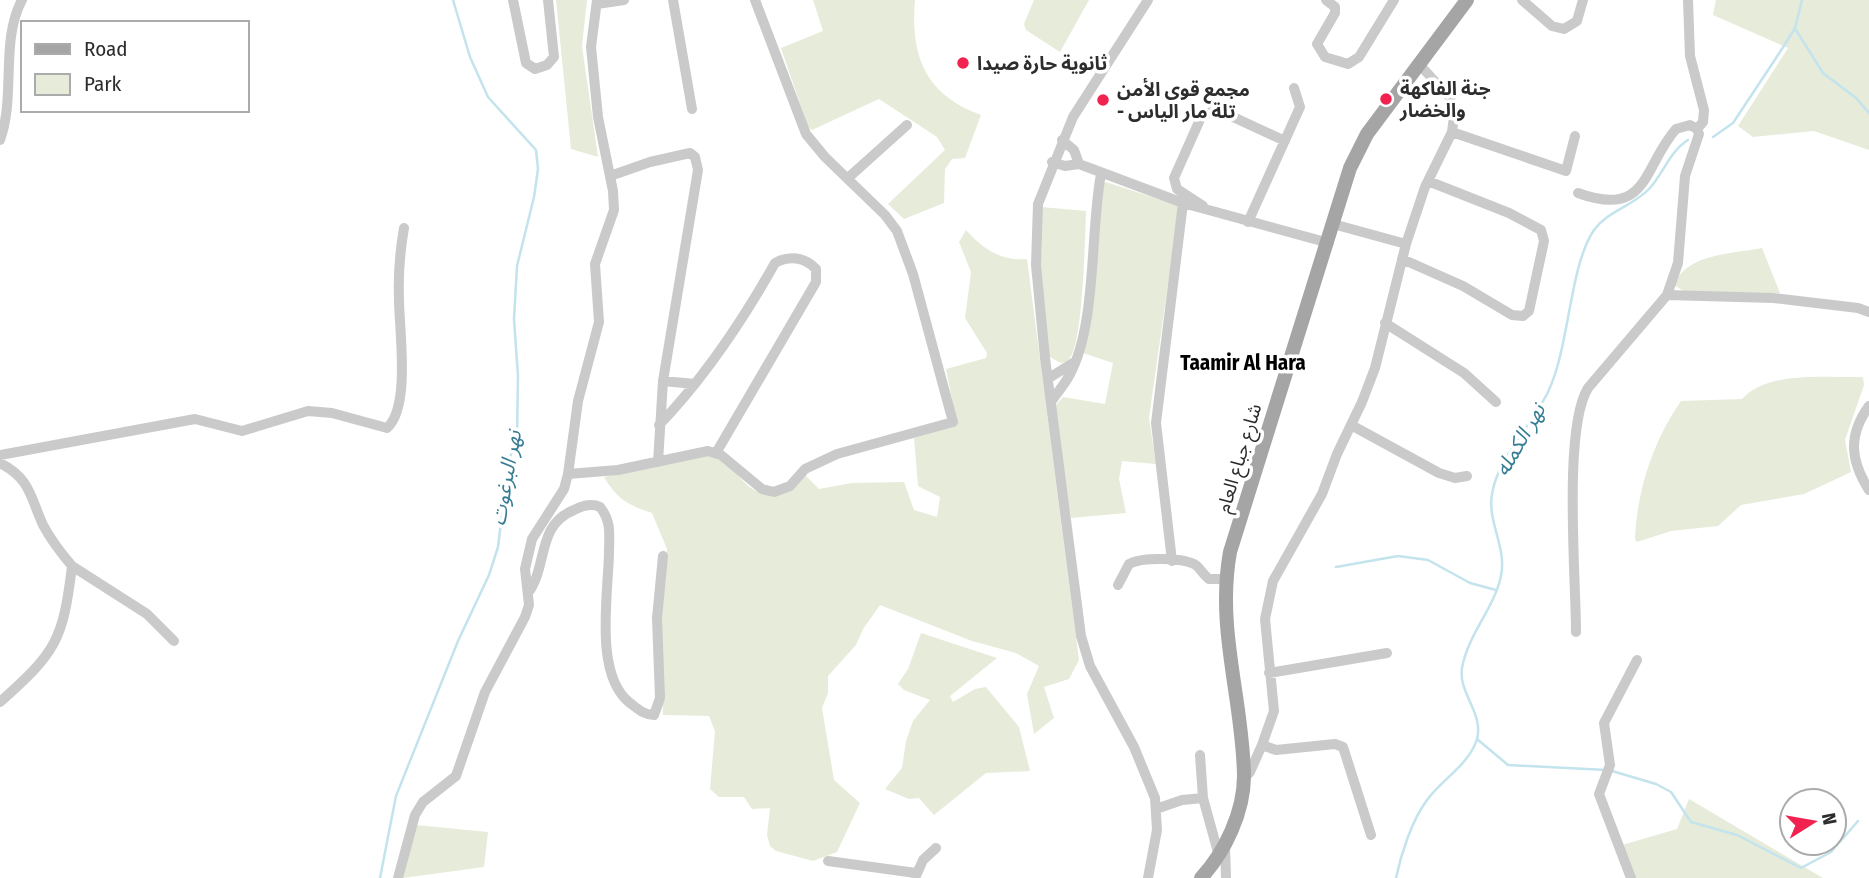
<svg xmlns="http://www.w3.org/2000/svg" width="1869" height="878" font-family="'Fira Sans Condensed','Noto Sans Arabic',sans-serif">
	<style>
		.green { fill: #e6ecd9 }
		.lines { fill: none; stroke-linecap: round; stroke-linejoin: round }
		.stream { stroke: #c3e3ed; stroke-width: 2.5 }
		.minor { stroke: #cacaca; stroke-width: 10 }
		.major { stroke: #a5a5a5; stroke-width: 14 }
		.poi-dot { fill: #f12250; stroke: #fff; stroke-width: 2.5 }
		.labels { text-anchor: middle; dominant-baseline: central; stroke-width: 7; stroke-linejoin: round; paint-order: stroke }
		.poi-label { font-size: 19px; font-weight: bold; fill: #2d2d2d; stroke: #fff; text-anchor: start }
		.street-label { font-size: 19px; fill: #2d2d2d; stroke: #fff }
		.neighbourhood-label { font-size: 21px; font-weight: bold; fill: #000; stroke: #fff }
		.water-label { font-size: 21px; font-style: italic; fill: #367d94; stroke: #fff }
	</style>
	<rect width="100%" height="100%" fill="#fff"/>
	<path class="green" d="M 556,0 L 587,0 L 582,46 L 598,157 L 571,149 Z
		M 813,0 L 915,0 C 910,57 926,95 981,115 L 965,158 L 952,159 L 945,169 L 944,203 L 904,219 L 888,204 L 945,150 L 937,137 L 879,99 L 812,130 L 808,127 L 781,48 L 823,31 Z
		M 1034,0 L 1089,0 L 1060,52 L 1026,30 L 1024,24 Z
		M 1716,0 L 1869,0 L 1869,150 L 1814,131 L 1753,137 L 1738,126 L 1788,48 L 1713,15 Z
		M 1106,182 L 1179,206 L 1149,418 L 1156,464 L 1122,461 L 1119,479 L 1126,513 L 1071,518 L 1055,406 L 1063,397 L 1105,404 L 1113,363 L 1083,353 L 1102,185 Z
		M 1041,207 L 1086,211 C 1085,238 1083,340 1070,358 C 1067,362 1065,362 1061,363 L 1048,356 L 1039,258 Z
		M 966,230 C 984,250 1001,261 1027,259 L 1079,660 L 1069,679 L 1044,687 L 1054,718 L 1034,734 L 1027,694 L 1039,666 L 1016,653 L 972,641 L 880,605 L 863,629 L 856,645 L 828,676 L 828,693 L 822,708 L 834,780 L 860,803 L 837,852 L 813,861 L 776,851 L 770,846 L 767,835 L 770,808 L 752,809 L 744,797 L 719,797 L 710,789 L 715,731 L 709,716 L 663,715 L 660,610 L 667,549 L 652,513 C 628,505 617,499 604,477 L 702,455 C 734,457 738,485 759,492 C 765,494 775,494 782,494 L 805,475 L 819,489 L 852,483 L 904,482 L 914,510 L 937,517 L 940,497 L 918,486 L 914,438 L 957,425 L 946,369 L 986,358 L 987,353 L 965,318 L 971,272 L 959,242 Z
		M 1762,248 L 1780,293 L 1692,296 L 1674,285 C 1687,253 1732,254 1762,248 Z
		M 1863,377 L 1864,385 L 1845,440 L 1851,472 L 1804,494 L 1741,505 L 1718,526 L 1671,531 L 1637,542 L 1635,539 C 1637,490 1653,441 1681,401 L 1742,399 C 1769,370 1826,378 1863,377 Z
		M 921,633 L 997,658 L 950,696 L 953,702 L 975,689 L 986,687 L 1019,727 L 1030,771 L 986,773 L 934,815 L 919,798 L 909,799 L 885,789 L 902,768 L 906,741 L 913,721 L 930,700 L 904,690 L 898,684 L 908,669 Z
		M 1689,799 L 1823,878 L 1635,878 L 1622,845 L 1677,829 Z
		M 416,825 L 488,832 L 484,867 L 403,878 Z"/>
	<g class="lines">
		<path class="stream" d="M 1796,30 L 1823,73 L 1856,98 L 1869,113
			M 1713,137 L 1733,123 L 1780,52 L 1795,28 L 1802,0
			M 1336,567 L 1398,556 L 1428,560 L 1470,583 L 1496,590
			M 1477,739 L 1508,765 L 1606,770
			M 1612,771 L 1656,784 L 1671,792 L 1691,822 L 1737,835 L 1801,868 L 1831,852 L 1858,821
			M 380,878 L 396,796 L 458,641 L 489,575 L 498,547 L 508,463 L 517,437 L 518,376 L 514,319 L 517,266 L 534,197 L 538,169 L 536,150 L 488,97 L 470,57 L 453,0
			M 1396,878 C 1401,854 1412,820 1427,800 C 1442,779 1469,765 1477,739 C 1484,713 1458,693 1462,668 C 1468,634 1494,609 1501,576 C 1507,547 1487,522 1492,494 C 1498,457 1532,425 1548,392 C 1570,346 1569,267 1594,230 C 1609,210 1633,206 1649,189 C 1663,174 1670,151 1688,140"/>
		<path class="minor" d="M 513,0 L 526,63 L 535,69 L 547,65 L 554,57 L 548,0
			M 673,0 L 692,109
			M 1148,0 L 1073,117 L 1038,204 L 1036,265 L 1045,358 L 1081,636 L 1090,666 L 1134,747 L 1155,798 L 1157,830 L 1148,878
			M 1326,0 L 1335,7 L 1335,13 L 1317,44 L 1325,57 L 1348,64 L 1359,57 L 1394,0
			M 1522,0 L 1552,26 L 1564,29 L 1577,21 L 1583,0
			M 1688,0 L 1690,56 L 1704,110 L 1703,122 L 1697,129
			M 597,4 L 624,0
			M 1452,132 L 1566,171 L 1575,136
			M 0,140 C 16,96 0,41 22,0
			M 1062,140 L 1074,150 L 1079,164
			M 1052,162 L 1065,166 L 1079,164 L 1183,203 L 1329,243
			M 610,176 L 650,162 L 690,153 L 695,157 L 698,170 L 663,381 L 658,462
			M 848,178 L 907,125
			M 1203,206 L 1177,189 L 1174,178 L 1202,115 L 1218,110 L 1285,141
			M 1248,222 L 1300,107 L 1294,88
			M 1333,224 L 1406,244
			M 1402,259 L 1463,286 L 1512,315 L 1523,316 L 1529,311 L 1544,241 L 1541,230 L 1509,213 L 1428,181
			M 1667,295 L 1773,298 L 1858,308 L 1869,312
			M 1385,323 L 1464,373 L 1496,402
			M 1049,378 L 1073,363
			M 663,381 L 695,384
			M 1051,402 C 1057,393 1064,385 1069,376 C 1097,326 1090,232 1101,174
			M 1869,406 C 1848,435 1850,460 1869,490
			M 659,425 C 705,377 743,320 775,263 C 789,255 805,257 816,269 L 816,282 L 716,453
			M 1351,425 L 1439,473 L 1455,478 L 1467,476
			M 0,455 L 195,419 L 242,431 L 308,411 L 332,413 L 387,428 C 411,407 399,329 399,299 C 398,275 400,251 404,228
			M 0,463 C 31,479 30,497 43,525 C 51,540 61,553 72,566 C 63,641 56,652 0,702
			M 568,474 L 618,470 L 708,451 L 721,455 L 762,489 L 774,492 L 790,486 L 805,469 L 837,454 L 953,422 L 913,274 L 897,231 L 885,215 L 825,157 L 806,134 L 755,0
			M 1172,561 L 1156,423 L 1183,203
			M 72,566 L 147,614 L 174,641
			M 1118,585 L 1129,564 C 1141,557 1186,557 1197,566 C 1201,570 1204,575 1209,579 L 1225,579
			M 528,593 C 548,567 536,525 574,510 C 582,506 592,503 600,507 C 612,522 609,536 609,553 C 608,596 594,675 630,703 C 638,709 644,715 654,715 L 660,698 L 657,618 L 663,556
			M 1576,632 C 1576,579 1563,428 1588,388 L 1667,295 L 1678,263 L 1685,176 L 1699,134 L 1697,129 L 1690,125 L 1676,129 C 1643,166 1649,219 1578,193
			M 1269,673 L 1387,653
			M 1262,745 L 1276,750 L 1335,744 L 1343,747 L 1371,835
			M 1200,755 L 1203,798
			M 1244,778 L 1250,772 L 1262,745 L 1274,711 L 1265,619 L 1273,581 L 1322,494 L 1337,454 L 1362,402 L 1375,368 L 1406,244 L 1425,187 L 1452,132 L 1454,116 L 1450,98 L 1419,64
			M 1156,809 L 1182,800 L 1203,798 L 1219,856
			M 1225,846 L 1226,878
			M 828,861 L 916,873
			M 398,878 L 415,815 L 423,802 L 456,776 L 485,692 L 525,617 L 529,605 L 525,569 L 532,539 L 564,489 L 568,474 L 578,401 L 599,322 L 595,264 L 614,210 L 613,191 L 598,117 L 591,47 L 597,0
			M 915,878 L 923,860 L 936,848
			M 1631,878 L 1599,794 L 1610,765 L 1604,723 L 1637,660"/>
		<path class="major" d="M 1201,878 C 1225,852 1244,812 1244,776 C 1243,700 1216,629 1230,552 L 1350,168 L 1367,134 L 1467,0"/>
	</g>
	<g class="poi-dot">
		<circle cx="963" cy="63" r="7"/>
		<circle cx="1386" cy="99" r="7"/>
		<circle cx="1103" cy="100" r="7"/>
	</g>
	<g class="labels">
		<g class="poi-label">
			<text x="977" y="63">ثانوية حارة صيدا</text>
			<text x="1400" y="88">جنة الفاكهة<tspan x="1400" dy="22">والخضار</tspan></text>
			<text x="1117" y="89">مجمع قوى الأمن<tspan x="1117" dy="22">- تلة مار الياس</tspan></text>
		</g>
		<g class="street-label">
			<text transform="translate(1239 458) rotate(-73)">شارع جباع العام</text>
		</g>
		<g class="neighbourhood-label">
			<text x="1243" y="363">Taamir Al Hara</text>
		</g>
		<g class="water-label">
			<text transform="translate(1520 440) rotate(-60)">نهر الكمله</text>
			<text transform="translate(506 478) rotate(-80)">نهر البرغوت</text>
		</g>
	</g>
	<rect x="21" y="21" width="228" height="91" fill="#ffffff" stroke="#ababab" stroke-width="2"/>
	<rect x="35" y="44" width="35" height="10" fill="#a5a5a5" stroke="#ababab" stroke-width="2"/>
	<text x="84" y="56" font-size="21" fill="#2d2d2d">Road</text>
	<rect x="35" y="74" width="35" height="21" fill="#e6ecd9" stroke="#ababab" stroke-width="2"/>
	<text x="84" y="91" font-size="21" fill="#2d2d2d">Park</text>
	<g transform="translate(1813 822) rotate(79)"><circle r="33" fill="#ffffff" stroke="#ababab" stroke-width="2"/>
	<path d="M0-5L12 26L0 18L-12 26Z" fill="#f12250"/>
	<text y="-10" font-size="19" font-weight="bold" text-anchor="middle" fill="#2d2d2d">N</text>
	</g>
</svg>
